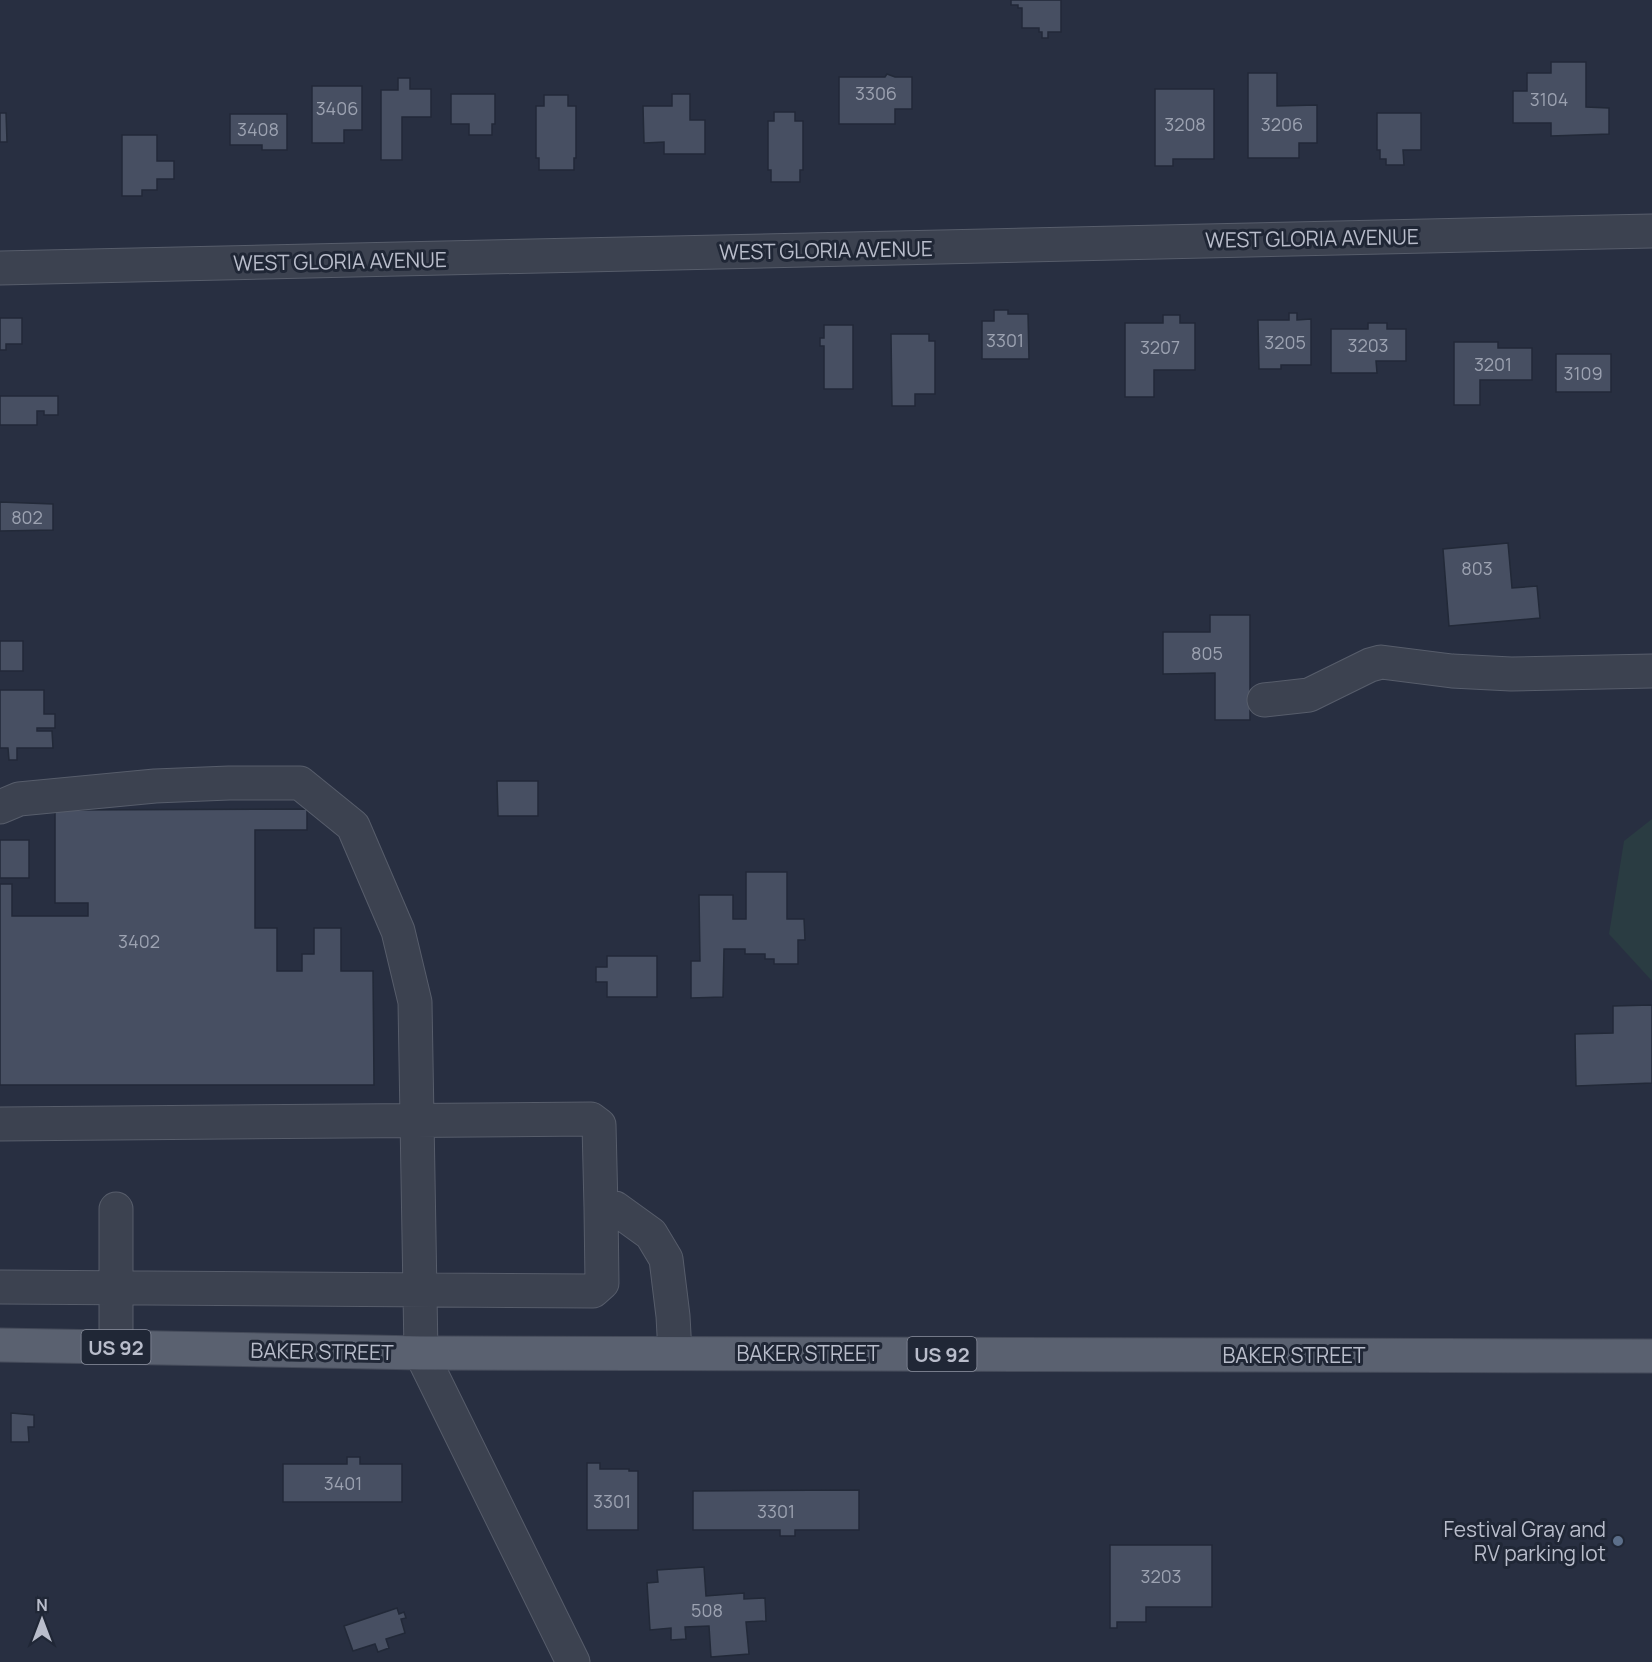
<svg xmlns="http://www.w3.org/2000/svg" width="1652" height="1662" font-family="Manrope,sans-serif">
	<style>
		.green { fill: #2a3c42 }
		.building { fill: #474f62; stroke: #222938; stroke-width: 1.5 }
		.lines { fill: none; stroke-linecap: round; stroke-linejoin: round }
		.minor-casing { stroke: #575d6b; stroke-width: 35 }
		.major-casing { stroke: #454b5a; stroke-width: 35 }
		.minor { stroke: #3c4250; stroke-width: 33 }
		.major { stroke: #5a6170; stroke-width: 33 }
		.service-dot { fill: #5c6f8a; stroke: #202736; stroke-width: 2 }
		.labels { text-anchor: middle; dominant-baseline: central; stroke-width: 6; stroke-linejoin: round; paint-order: stroke }
		.number-label { font-size: 18px; fill: #9ca2b1 }
		.shield { fill: #202736; stroke: #8b909e; stroke-width: 1.5 }
		.shield-label { font-size: 20px; font-weight: bold; fill: #b9bdcb }
		.street-label { font-size: 21px; fill: #b9bdcb; stroke: #202736 }
		.poi-label { font-size: 21px; fill: #b9bdcb; stroke: #202736; text-anchor: end }
	</style>
	<rect width="100%" height="100%" fill="#282f41"/>
	<path class="green" d="M 1652,819 L 1652,981 L 1609,934 L 1624,841 Z"/>
	<path class="building" d="M 1011,0 L 1061,0 L 1061,32 L 1048,32 L 1048,38 L 1042,38 L 1042,32 L 1039,32 L 1039,28 L 1022,28 L 1022,8 L 1018,8 L 1018,5 L 1011,5 Z
		M 1551,62 L 1586,62 L 1586,107 L 1609,108 L 1609,134 L 1551,136 L 1551,123 L 1513,123 L 1513,91 L 1527,91 L 1527,73 L 1551,73 Z
		M 1248,73 L 1277,73 L 1277,106 L 1317,105 L 1317,143 L 1299,143 L 1299,158 L 1248,158 Z
		M 887,74 L 895,77 L 912,77 L 912,109 L 895,109 L 895,124 L 839,124 L 839,77 L 885,77 Z
		M 398,78 L 410,78 L 410,89 L 431,89 L 431,117 L 402,117 L 402,160 L 381,160 L 381,90 L 398,90 Z
		M 312,86 L 362,86 L 362,130 L 344,130 L 344,143 L 312,143 Z
		M 1155,89 L 1214,89 L 1214,159 L 1173,159 L 1173,166 L 1155,166 Z
		M 451,94 L 495,94 L 495,124 L 492,124 L 492,135 L 469,135 L 469,124 L 451,124 Z
		M 672,94 L 690,94 L 690,120 L 705,120 L 705,154 L 664,154 L 664,142 L 644,143 L 643,106 L 672,106 Z
		M 544,95 L 568,95 L 568,106 L 576,106 L 576,158 L 574,158 L 574,170 L 539,170 L 539,158 L 536,158 L 536,106 L 544,106 Z
		M 774,112 L 795,112 L 795,121 L 803,121 L 803,170 L 800,170 L 800,182 L 771,182 L 771,170 L 768,170 L 768,121 L 774,121 Z
		M 0,113 L 6,113 L 7,142 L 0,142 Z
		M 1377,113 L 1421,113 L 1421,150 L 1403,150 L 1404,165 L 1386,165 L 1386,159 L 1380,159 L 1380,150 L 1377,150 Z
		M 230,114 L 287,114 L 287,150 L 262,150 L 262,145 L 230,145 Z
		M 122,135 L 157,135 L 157,161 L 174,161 L 174,179 L 157,179 L 157,190 L 142,190 L 142,196 L 122,196 Z
		M 994,310 L 1008,310 L 1008,314 L 1028,314 L 1029,359 L 982,359 L 982,321 L 994,321 Z
		M 1289,313 L 1297,313 L 1297,320 L 1311,319 L 1311,365 L 1281,365 L 1281,369 L 1259,369 L 1258,320 L 1289,320 Z
		M 1163,315 L 1180,315 L 1180,323 L 1195,323 L 1195,370 L 1154,370 L 1154,397 L 1125,397 L 1125,323 L 1163,323 Z
		M 0,318 L 22,318 L 22,344 L 6,344 L 6,350 L 0,350 Z
		M 1368,323 L 1387,323 L 1387,329 L 1406,329 L 1406,361 L 1376,361 L 1377,373 L 1331,373 L 1331,329 L 1368,329 Z
		M 824,325 L 853,325 L 853,389 L 824,389 L 824,346 L 820,346 L 820,338 L 824,338 Z
		M 891,334 L 929,334 L 929,341 L 935,341 L 935,394 L 915,394 L 915,406 L 892,406 Z
		M 1454,342 L 1498,342 L 1498,348 L 1532,348 L 1532,380 L 1480,380 L 1480,405 L 1454,405 Z
		M 1556,354 L 1611,354 L 1611,392 L 1556,392 Z
		M 0,396 L 58,396 L 58,415 L 44,415 L 44,411 L 37,411 L 37,425 L 0,425 Z
		M 0,502 L 53,504 L 53,530 L 0,531 Z
		M 1508,543 L 1512,588 L 1537,586 L 1540,618 L 1449,626 L 1443,549 Z
		M 1210,615 L 1250,615 L 1250,720 L 1215,720 L 1215,673 L 1163,674 L 1163,632 L 1210,632 Z
		M 0,641 L 23,641 L 23,671 L 0,671 Z
		M 0,690 L 44,690 L 44,714 L 55,714 L 55,728 L 37,728 L 37,731 L 52,731 L 53,748 L 17,748 L 17,760 L 9,760 L 8,748 L 0,748 Z
		M 497,781 L 538,781 L 538,816 L 498,816 Z
		M 307,809 L 307,830 L 255,830 L 255,928 L 277,928 L 277,971 L 302,971 L 302,954 L 314,954 L 314,928 L 341,928 L 341,971 L 373,971 L 374,1085 L 0,1085 L 0,884 L 12,884 L 12,916 L 88,916 L 88,903 L 55,903 L 55,810 Z
		M 0,840 L 29,840 L 29,878 L 0,878 Z
		M 746,872 L 787,872 L 787,919 L 804,919 L 805,940 L 798,940 L 798,964 L 774,964 L 774,959 L 765,959 L 765,954 L 745,954 L 745,949 L 724,949 L 723,997 L 691,998 L 691,961 L 700,961 L 699,895 L 733,895 L 733,919 L 746,919 Z
		M 607,956 L 657,956 L 657,997 L 607,997 L 607,982 L 596,982 L 596,967 L 607,967 Z
		M 1652,1005 L 1652,1083 L 1576,1086 L 1575,1034 L 1613,1033 L 1613,1006 Z
		M 11,1413 L 34,1415 L 34,1427 L 28,1427 L 29,1442 L 11,1442 Z
		M 347,1457 L 360,1457 L 360,1464 L 402,1464 L 402,1502 L 283,1502 L 283,1464 L 347,1464 Z
		M 587,1463 L 600,1463 L 600,1469 L 629,1469 L 629,1471 L 638,1471 L 638,1530 L 587,1530 Z
		M 859,1490 L 859,1530 L 795,1530 L 795,1536 L 780,1536 L 780,1530 L 693,1530 L 693,1491 Z
		M 1110,1545 L 1212,1545 L 1212,1607 L 1146,1607 L 1146,1622 L 1117,1622 L 1117,1628 L 1110,1628 Z
		M 704,1567 L 706,1596 L 744,1593 L 744,1599 L 765,1598 L 766,1621 L 746,1622 L 749,1654 L 711,1657 L 709,1626 L 685,1627 L 686,1639 L 671,1640 L 671,1628 L 650,1630 L 647,1583 L 658,1582 L 657,1570 Z
		M 397,1608 L 399,1614 L 404,1612 L 406,1618 L 401,1619 L 405,1633 L 386,1639 L 389,1648 L 378,1652 L 375,1644 L 353,1651 L 344,1626 Z"/>
	<g class="lines">
		<g class="minor-casing">
			<path id="minor" d="M 0,268 L 1652,231
				M 1264,700 L 1309,695 L 1370,665 L 1381,662 L 1452,671 L 1511,674 L 1652,671
				M 0,807 L 19,799 L 155,786 L 229,783 L 300,783 L 353,826 L 398,931 L 415,1002 L 421,1353 L 573,1662
				M 0,1124 L 591,1119 L 599,1125 L 601,1208 L 615,1208 L 651,1234 L 666,1259 L 673,1316 L 675,1353
				M 116,1209 L 116,1347
				M 0,1287 L 593,1291 L 602,1283 L 601,1208"/>
		</g>
		<g class="major-casing">
			<path id="major" d="M 0,1345 L 421,1353 L 1652,1356"/>
		</g>
		<use href="#minor" class="minor"/>
		<use href="#major" class="major"/>
	</g>
	<circle class="service-dot" cx="1618" cy="1541" r="6"/>
	<g class="labels">
		<g class="number-label">
			<text x="876" y="93">3306</text>
			<text x="1549" y="99">3104</text>
			<text x="337" y="108">3406</text>
			<text x="1185" y="124">3208</text>
			<text x="1282" y="124">3206</text>
			<text x="258" y="129">3408</text>
			<text x="1005" y="340">3301</text>
			<text x="1285" y="342">3205</text>
			<text x="1368" y="345">3203</text>
			<text x="1160" y="347">3207</text>
			<text x="1493" y="364">3201</text>
			<text x="1583" y="373">3109</text>
			<text x="27" y="517">802</text>
			<text x="1477" y="568">803</text>
			<text x="1207" y="653">805</text>
			<text x="139" y="941">3402</text>
			<text x="343" y="1483">3401</text>
			<text x="612" y="1501">3301</text>
			<text x="776" y="1511">3301</text>
			<text x="1161" y="1576">3203</text>
			<text x="707" y="1610">508</text>
		</g>
		<g class="shield">
			<rect x="81.5" y="1330" width="69" height="34" rx="4.5"/>
			<rect x="907.5" y="1337" width="69" height="34" rx="4.5"/>
		</g>
		<g class="shield-label">
			<text x="116" y="1347">US 92</text>
			<text x="942" y="1354">US 92</text>
		</g>
		<g class="street-label">
			<text transform="translate(1312 238) rotate(-1)">WEST GLORIA AVENUE</text>
			<text transform="translate(826 250) rotate(-1)">WEST GLORIA AVENUE</text>
			<text transform="translate(340 261) rotate(-1)">WEST GLORIA AVENUE</text>
			<text transform="translate(322 1351) rotate(1)">BAKER STREET</text>
			<text x="808" y="1353">BAKER STREET</text>
			<text x="1294" y="1355">BAKER STREET</text>
		</g>
		<g class="poi-label">
			<text x="1606" y="1529">Festival Gray and<tspan x="1606" dy="24">RV parking lot</tspan></text>
		</g>
	</g>
	<g transform="translate(42 1620)" stroke="#202736" stroke-width="4.5" paint-order="stroke">
	<path d="M0-4.5L10 22L0 15L-10 22Z" fill="#b9bdcb"/>
	<text y="-9" font-size="16" font-weight="bold" text-anchor="middle" fill="#b9bdcb">N</text>
	</g>
</svg>
